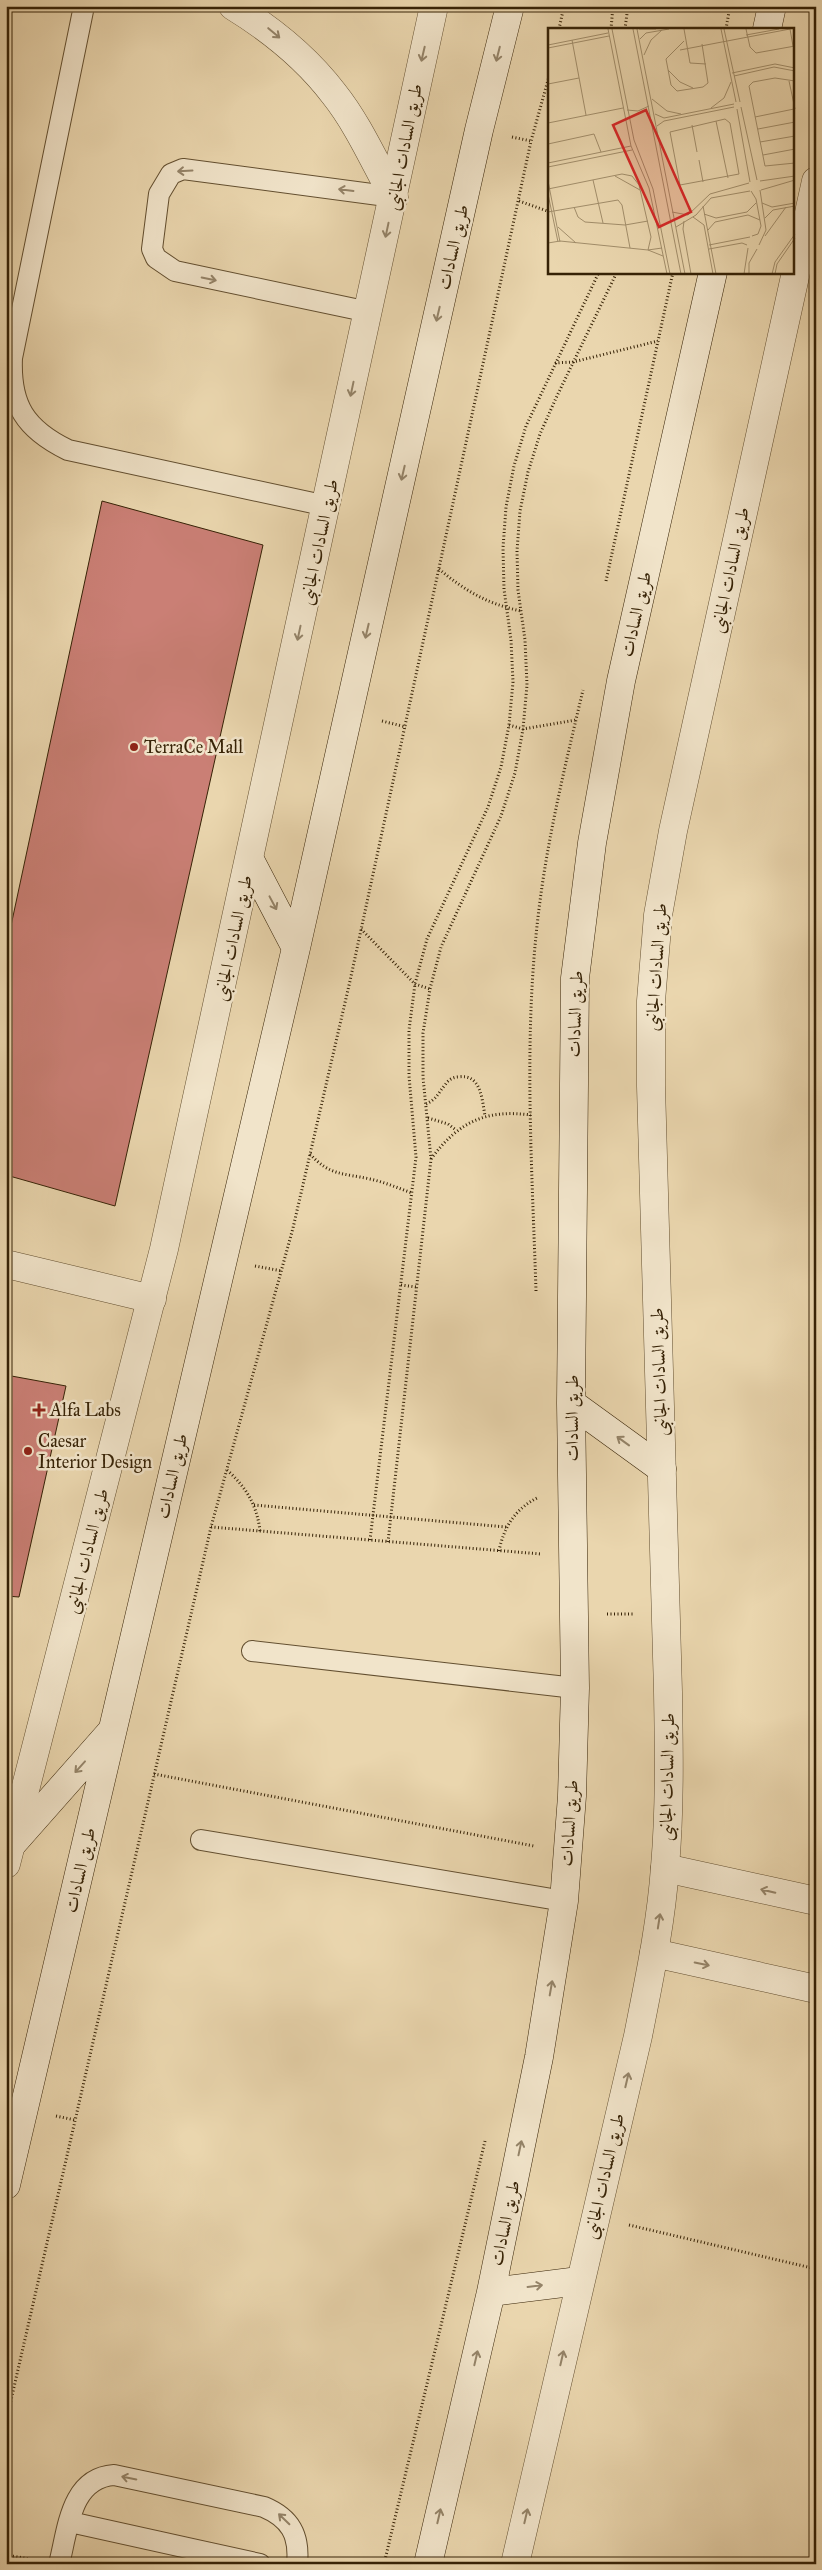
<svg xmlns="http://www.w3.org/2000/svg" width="822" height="2570" font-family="'IM FELL Great Primer',Amiri,serif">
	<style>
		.building { fill: #ca7f75; stroke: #362206 }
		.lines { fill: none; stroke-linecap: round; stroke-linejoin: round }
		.service-casing { stroke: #634f30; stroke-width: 22 }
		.minor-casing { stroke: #634f30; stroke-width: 29 }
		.tertiary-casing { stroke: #634f30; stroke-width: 29 }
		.secondary-casing { stroke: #362206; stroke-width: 29 }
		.path { stroke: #362206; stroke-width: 3; stroke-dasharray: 1 2.5; stroke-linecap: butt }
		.service { stroke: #f1e4ca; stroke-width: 20 }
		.minor { stroke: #f1e4ca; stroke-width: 28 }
		.tertiary { stroke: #f1e4ca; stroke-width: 28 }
		.secondary { stroke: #f1e4ca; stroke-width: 28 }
		.oneway { stroke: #948368 }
		.poi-dot { fill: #8f2418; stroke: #f1e4ca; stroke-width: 2 }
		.labels { text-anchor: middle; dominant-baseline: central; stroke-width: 5; stroke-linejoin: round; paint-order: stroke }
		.street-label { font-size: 18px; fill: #362206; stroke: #f1e4ca }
		.poi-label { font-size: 18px; fill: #362206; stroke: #f1e4ca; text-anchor: start }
		.inset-road { fill: none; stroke: #a28e6b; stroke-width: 1 }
		.view { fill: #d62828; fill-opacity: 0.15; stroke: #d62828; stroke-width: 2.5 }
		.inset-edge { fill: none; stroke: #362206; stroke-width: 2.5 }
	</style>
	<rect width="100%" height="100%" fill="#ead6ae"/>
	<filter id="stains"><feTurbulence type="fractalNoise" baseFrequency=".004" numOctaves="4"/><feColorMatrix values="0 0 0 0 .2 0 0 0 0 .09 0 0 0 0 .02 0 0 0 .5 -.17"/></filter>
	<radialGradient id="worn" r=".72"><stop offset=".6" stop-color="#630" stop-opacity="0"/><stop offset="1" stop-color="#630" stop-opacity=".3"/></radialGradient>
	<path class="building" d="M 102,501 L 263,545 L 115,1206 L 6,1175 L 6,949 Z
		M 6,1375 L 66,1386 L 19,1597 L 6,1596 Z"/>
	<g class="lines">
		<g class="service-casing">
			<path id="service" d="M 84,6 L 12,358 C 10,405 25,429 68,450 L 327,506
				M 369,312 L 175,271 L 156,258 L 152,249 L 159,194 L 171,174 L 183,169 L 394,197
				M 252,1651 L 575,1688
				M 201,1840 L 564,1901
				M 70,2522 L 260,2564
				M 59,2564 C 68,2530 70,2478 114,2475 L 264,2507 C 290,2518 300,2535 297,2564"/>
		</g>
		<g class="minor-casing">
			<path id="minor" d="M 233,6 C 272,30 306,57 334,94 C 358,124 375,163 394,197
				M 6,1264 L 152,1299
				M 665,1868 L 816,1901
				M 654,1953 L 816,1989"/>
		</g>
		<g class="tertiary-casing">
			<path id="tertiary" d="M 6,1864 L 164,1249 L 434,6
				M 515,2564 L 638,2036 C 649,1980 661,1924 665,1867 C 670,1809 669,1751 668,1692 L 651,1086 L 651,1001 L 658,915 L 673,831 L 816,181"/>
		</g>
		<g class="secondary-casing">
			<path id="secondary" d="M 767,29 L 772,6
				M 250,860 L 296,948
				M 571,1403 L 662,1469
				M 12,1844 L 110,1733
				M 6,2185 L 296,948 L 479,130 L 510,6
				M 491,2292 L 579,2281
				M 428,2564 L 491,2292 L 539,2057 L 564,1901 L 572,1796 L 575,1688 L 571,1403 L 575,978 L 592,843 L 621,681 L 713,272"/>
		</g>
		<path class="path" d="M 559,29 L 564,6
			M 611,29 L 613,6
			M 625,29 L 628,6
			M 726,29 L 730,6
			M 512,137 L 531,141
			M 519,201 L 550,212
			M 555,363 L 573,362 L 658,341
			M 439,569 C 465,591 488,604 521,611
			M 606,581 L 673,272
			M 382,721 L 406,727
			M 509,725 L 523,729 L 576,720
			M 361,929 L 415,984 L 430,989
			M 426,1104 C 437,1099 438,1093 445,1085 C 448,1080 453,1077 458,1077 C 481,1073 482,1099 485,1116
			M 428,1118 L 448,1124 L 456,1130
			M 310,1154 C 330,1176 343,1173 370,1179 C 384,1182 398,1188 412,1193
			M 431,1159 C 458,1122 486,1109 531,1115
			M 255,1266 L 282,1271
			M 401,1285 L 416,1287
			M 536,1291 C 532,1164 523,1035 539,909 C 548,835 566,762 583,690
			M 227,1470 C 246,1487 257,1505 260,1531
			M 254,1505 L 506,1527
			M 211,1527 L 541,1554
			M 370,1540 L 416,1157 L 409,1076 L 409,1030 L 415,984 L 427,939 L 488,807 L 501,767 L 509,725 L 513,682 L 511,640 L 504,589 L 503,548 L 506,507 L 514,466 L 526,426 L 599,272
			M 388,1542 L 431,1159 L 423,1077 L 423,1033 L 430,989 L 441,947 L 501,816 L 515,773 L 523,729 L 527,685 L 525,640 L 518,590 L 517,551 L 520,511 L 528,472 L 540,434 L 556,398 L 617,272
			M 499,1551 C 504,1526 516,1508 539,1497
			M 607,1614 L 633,1614
			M 154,1774 L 534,1846
			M 56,2116 L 75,2120
			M 629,2225 L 816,2269
			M 6,2422 L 211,1527 L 293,1228 L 350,981 L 531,141 L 550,73
			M 6,2555 L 30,2559
			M 384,2564 L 485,2141"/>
		<use href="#service" class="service"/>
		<use href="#minor" class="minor"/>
		<use href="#tertiary" class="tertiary"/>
		<use href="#secondary" class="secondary"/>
	</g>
	<defs><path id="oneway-shaft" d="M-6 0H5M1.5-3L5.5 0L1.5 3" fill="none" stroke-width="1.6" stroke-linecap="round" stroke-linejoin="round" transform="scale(1.25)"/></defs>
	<g class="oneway">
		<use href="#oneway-shaft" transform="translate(274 33) rotate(40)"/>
		<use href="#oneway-shaft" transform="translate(423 54) rotate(103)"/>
		<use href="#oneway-shaft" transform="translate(498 54) rotate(104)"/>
		<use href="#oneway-shaft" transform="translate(185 171) rotate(177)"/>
		<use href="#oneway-shaft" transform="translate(346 190) rotate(-173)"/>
		<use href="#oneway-shaft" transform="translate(387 230) rotate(102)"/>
		<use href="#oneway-shaft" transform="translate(209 279) rotate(12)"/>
		<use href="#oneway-shaft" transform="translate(438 314) rotate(103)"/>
		<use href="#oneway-shaft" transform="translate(352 389) rotate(102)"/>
		<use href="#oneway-shaft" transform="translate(403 473) rotate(103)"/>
		<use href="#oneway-shaft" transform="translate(367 631) rotate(103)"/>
		<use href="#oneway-shaft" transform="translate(299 633) rotate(102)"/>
		<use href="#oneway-shaft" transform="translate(273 903) rotate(62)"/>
		<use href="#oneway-shaft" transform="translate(623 1441) rotate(-144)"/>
		<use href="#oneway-shaft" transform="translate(80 1767) rotate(132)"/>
		<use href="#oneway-shaft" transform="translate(768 1891) rotate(-167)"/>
		<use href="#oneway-shaft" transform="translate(659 1921) rotate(-81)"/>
		<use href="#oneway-shaft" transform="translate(702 1964) rotate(12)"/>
		<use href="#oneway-shaft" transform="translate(551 1988) rotate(-80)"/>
		<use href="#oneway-shaft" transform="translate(627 2080) rotate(-77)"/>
		<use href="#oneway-shaft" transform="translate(520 2148) rotate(-78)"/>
		<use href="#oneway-shaft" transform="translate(535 2286) rotate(-7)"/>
		<use href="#oneway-shaft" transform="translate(476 2358) rotate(-77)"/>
		<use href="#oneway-shaft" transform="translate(562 2358) rotate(-77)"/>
		<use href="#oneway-shaft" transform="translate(129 2478) rotate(-169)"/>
		<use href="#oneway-shaft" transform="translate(439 2516) rotate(-77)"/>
		<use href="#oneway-shaft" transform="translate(526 2516) rotate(-77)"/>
		<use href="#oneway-shaft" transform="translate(284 2519) rotate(-136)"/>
	</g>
	<g class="poi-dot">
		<circle cx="134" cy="747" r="5"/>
		<path d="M36.5 1402.5h5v5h5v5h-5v5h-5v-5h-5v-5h5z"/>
		<circle cx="28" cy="1451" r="5"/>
	</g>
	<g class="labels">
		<g class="street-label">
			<text transform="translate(404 147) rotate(-79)">طريق السادات الجانبى</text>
			<text transform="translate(453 247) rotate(-77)">طريق السادات</text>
			<text transform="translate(319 542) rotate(-78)">طريق السادات الجانبى</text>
			<text transform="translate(730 570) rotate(-78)">طريق السادات الجانبى</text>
			<text transform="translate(636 614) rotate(-77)">طريق السادات</text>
			<text transform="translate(233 938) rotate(-78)">طريق السادات الجانبى</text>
			<text transform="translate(656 967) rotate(-86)">طريق السادات الجانبى</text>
			<text transform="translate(575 1014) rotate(-88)">طريق السادات</text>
			<text transform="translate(659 1372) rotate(-92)">طريق السادات الجانبى</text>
			<text transform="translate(572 1418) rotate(-90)">طريق السادات</text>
			<text transform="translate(172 1476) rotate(-77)">طريق السادات</text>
			<text transform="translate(87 1551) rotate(-76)">طريق السادات الجانبى</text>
			<text transform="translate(667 1777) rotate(-89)">طريق السادات الجانبى</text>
			<text transform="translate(569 1823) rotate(-86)">طريق السادات</text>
			<text transform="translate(80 1870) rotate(-77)">طريق السادات</text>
			<text transform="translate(604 2176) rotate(-77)">طريق السادات الجانبى</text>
			<text transform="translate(505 2223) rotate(-78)">طريق السادات</text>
		</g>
		<g class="poi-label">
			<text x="144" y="747">TerraCe Mall</text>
			<text x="50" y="1410">Alfa Labs</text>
			<text x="38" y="1441">Caesar<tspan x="38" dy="21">Interior Design</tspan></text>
		</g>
	</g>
	<g transform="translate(548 28)">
		<rect width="246" height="246" fill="#ead6ae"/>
		<path class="inset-road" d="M 60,1 L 83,118 L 101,160 L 119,246M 64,1 L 86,112 L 105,161 L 122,246M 85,1 L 133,246M 89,1 L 137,246M 91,1 L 108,1M 136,1 L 142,35 L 158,36M 173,1 L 188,74M 176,1 L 192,74M 198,1 L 202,19 L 208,25 L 247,18M 242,1 L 245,18M 198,7 L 231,1M 92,11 L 98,5 L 121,1M 24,12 L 38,87M 136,13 L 118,31 L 123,57 L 129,63 L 155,59 L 160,55 L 154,16M 0,17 L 60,5M 0,20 L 61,8M 132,22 L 242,1M 96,27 L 103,12 L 114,2M 120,42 L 132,54 L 145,60M 184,45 L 227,36 L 247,40M 186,48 L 226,39 L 247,43M 241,53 L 247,81M 247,53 L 227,50 L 205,54 L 201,58 L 217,138 L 247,135M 0,56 L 31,50M 104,71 L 119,83 L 133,86M 193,79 L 209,152M 163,80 L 176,70 L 183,54M 189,81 L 202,154M 79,82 L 90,83 L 101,78M 107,86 L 116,90 L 186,76M 207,89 L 246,81M 177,91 L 182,95 L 191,146 L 132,157 L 122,104 ZM 168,93 L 180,150M 0,95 L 75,80M 144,97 L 149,124M 109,98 L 116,93 L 186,79M 210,101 L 247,94M 212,114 L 247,108M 0,116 L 46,106 L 53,124M 215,127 L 247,121M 151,132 L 155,154M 0,135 L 83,118M 0,139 L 84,122M 67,148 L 92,162M 45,152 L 55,195M 0,153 L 12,214M 212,153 L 247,148M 0,161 L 74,146 L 84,148 L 91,157 L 103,209 L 100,222M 213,162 L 247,152M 203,163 L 208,171 L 213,198 L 210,206 L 204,208M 0,166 L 10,214M 214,175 L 224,179 L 247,175M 155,178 L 168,246M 26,179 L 30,189 L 37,194 L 77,197 L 100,193M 0,184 L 70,172 L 74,177 L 82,220M 124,184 L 140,187 L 162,166 L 201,155M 156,186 L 168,190 L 199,184 L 208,175M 145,189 L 156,197 L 165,246M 217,190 L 225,182 L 247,178M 136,193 L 135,201 L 143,246M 10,199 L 28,215M 128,199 L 148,187 L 163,170 L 202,163M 160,202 L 167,194 L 200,187 L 212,192M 217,208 L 238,179M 0,215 L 12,213 L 100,222 L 114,220M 161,217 L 202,209M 211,217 L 218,202 L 212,162M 161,221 L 194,215 L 199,217M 100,222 L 115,228M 196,246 L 200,220M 201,246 L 201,235 L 209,221M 224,246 L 227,234 L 247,206M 227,246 L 229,236 L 247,210"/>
		<path class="view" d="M 98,82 L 143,184 L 111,199 L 65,97 Z"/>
		<rect width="246" height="246" class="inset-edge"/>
	</g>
	<rect width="822" height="2570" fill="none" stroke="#ead6ae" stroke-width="25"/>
	<rect x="8" y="8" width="807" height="2555" fill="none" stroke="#362206" stroke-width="2.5"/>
	<rect x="12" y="12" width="797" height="2545" fill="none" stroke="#362206"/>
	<rect width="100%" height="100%" filter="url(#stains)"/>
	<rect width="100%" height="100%" fill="url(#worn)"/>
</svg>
